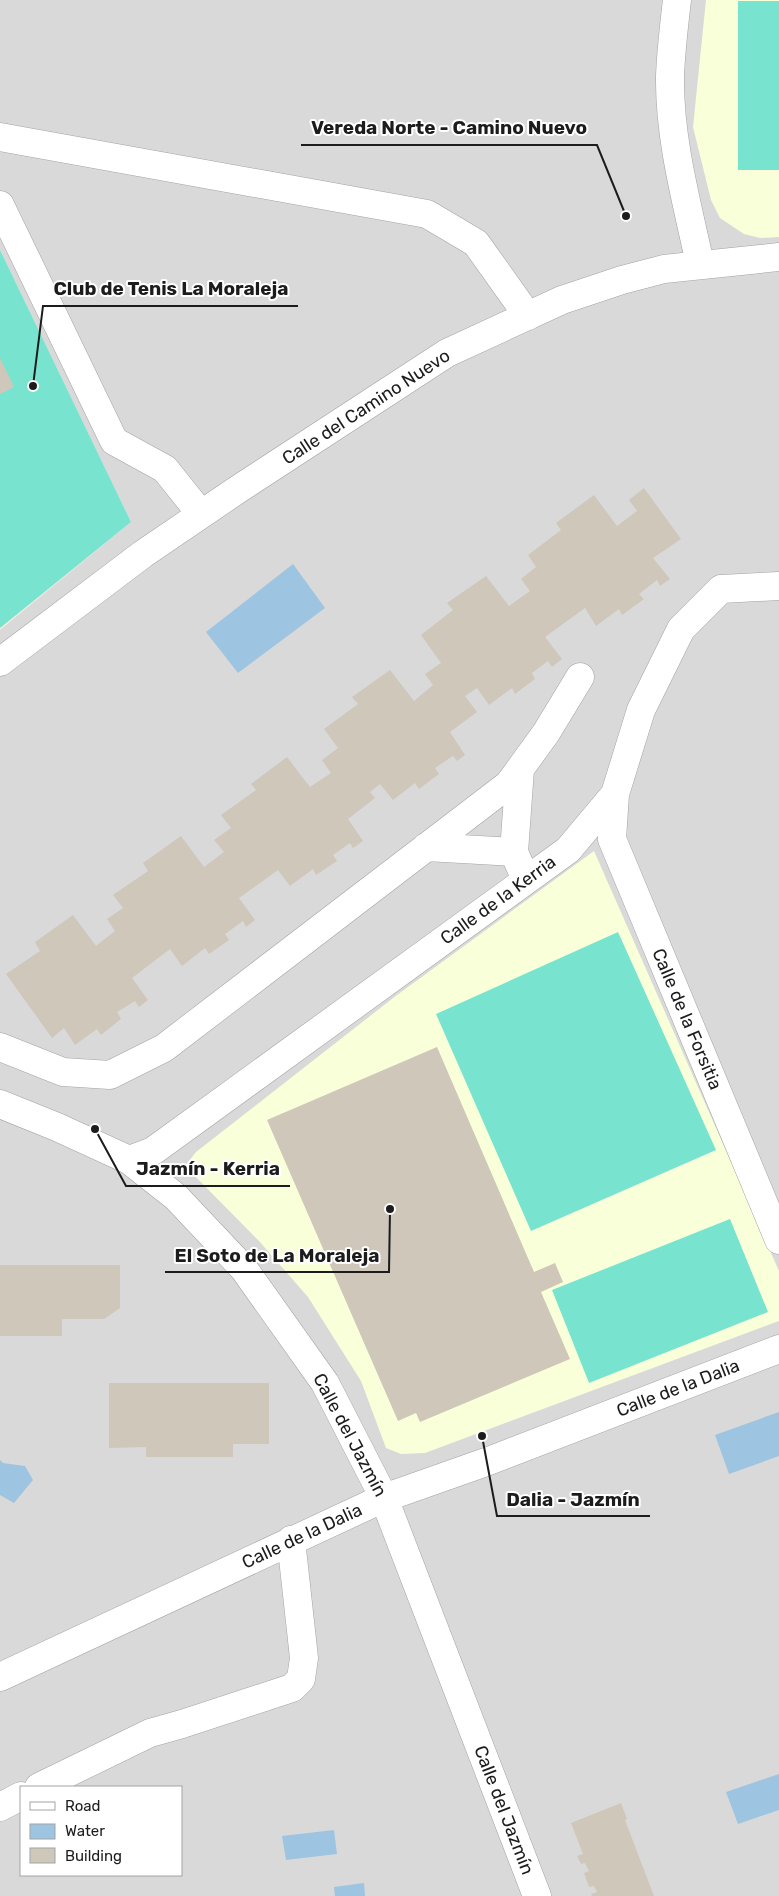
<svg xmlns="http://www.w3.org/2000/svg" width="779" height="1896" font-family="Rubik,sans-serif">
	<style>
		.residential { fill: #dad9d9; fill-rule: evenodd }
		.education { fill: #f8ffd9 }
		.pitch { fill: #78e4cf }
		.water { fill: #9dc4e0 }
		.building { fill: #cec7ba }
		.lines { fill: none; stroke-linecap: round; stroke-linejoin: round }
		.street-casing { stroke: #a3a3a3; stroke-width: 29 }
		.street { stroke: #fff; stroke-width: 28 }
		.labels { text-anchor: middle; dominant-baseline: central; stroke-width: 4; stroke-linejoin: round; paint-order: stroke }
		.street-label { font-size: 18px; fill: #1c1c1c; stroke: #fff }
		.leader { fill: none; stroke: #1c1c1c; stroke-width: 2 }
		.callout-dot { fill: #1c1c1c; stroke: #fff; stroke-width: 2 }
		.callout-label { font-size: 19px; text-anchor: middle; font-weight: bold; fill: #1c1c1c; stroke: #fff; stroke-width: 4; stroke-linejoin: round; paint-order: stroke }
	</style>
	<rect width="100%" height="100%" fill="#eeece1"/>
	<path class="residential" d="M 0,0 L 779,0 L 779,1896 L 0,1896 L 0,630 L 131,522 L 0,250 ZM 21,1787 L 181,1787 L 181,1875 L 21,1875 Z"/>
	<path class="education" d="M 706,0 L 779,0 L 779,237 L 760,238 L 744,234 L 720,218 L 711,200 L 693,127 Z
		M 594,851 L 779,1271 L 779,1321 L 425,1453 L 401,1454 L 386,1448 L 361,1381 L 308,1297 L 259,1241 L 185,1166 L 196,1152 L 397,995 Z"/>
	<path class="pitch" d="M 738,1 L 779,1 L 779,170 L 738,170 Z
		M 0,250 L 131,522 L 0,628 Z
		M 618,932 L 716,1150 L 531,1231 L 436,1014 Z
		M 730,1219 L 768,1312 L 589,1383 L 552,1290 Z"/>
	<path class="water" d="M 293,564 L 325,608 L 238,673 L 206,632 Z
		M 779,1412 L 779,1456 L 729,1474 L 715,1435 Z
		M 0,1460 L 3,1463 L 25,1466 L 33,1480 L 14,1503 L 0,1495 Z
		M 779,1774 L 779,1810 L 738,1824 L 726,1792 Z
		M 334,1830 L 337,1854 L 286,1860 L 282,1836 Z
		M 364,1883 L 365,1896 L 335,1896 L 334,1887 Z"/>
	<path class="building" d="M 0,358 L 14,387 L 0,394 Z
		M 644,488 L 681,539 L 653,558 L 670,579 L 660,586 L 657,580 L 639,594 L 644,599 L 622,615 L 619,609 L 596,626 L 585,608 L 545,637 L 562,659 L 552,667 L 548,661 L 532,673 L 535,679 L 515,694 L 512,688 L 489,705 L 477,688 L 465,696 L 477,712 L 450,732 L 465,755 L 457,761 L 453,756 L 435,768 L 439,774 L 419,789 L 415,783 L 393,800 L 380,784 L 370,792 L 375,798 L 348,819 L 363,841 L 353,848 L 350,843 L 333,855 L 337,861 L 316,875 L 313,869 L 290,886 L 278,870 L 239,898 L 255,920 L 246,927 L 243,921 L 225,934 L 229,940 L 209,954 L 205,948 L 182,966 L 170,949 L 132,978 L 148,1000 L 139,1007 L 135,1001 L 117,1012 L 121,1019 L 101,1035 L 97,1029 L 75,1045 L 64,1028 L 52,1038 L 6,974 L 40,951 L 35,942 L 73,915 L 96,946 L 115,931 L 107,919 L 123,908 L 113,895 L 148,871 L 143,863 L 181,836 L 204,867 L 224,852 L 214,840 L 231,828 L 221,815 L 256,790 L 251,784 L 287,757 L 310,787 L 331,773 L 322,760 L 338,748 L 324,729 L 358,704 L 352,697 L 390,670 L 414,701 L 433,685 L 425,674 L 441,663 L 421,635 L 453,610 L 447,603 L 486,576 L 509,606 L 530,591 L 521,579 L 536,567 L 528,555 L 561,530 L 556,523 L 594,495 L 617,526 L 637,511 L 629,500 Z
		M 437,1047 L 534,1272 L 555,1263 L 563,1282 L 541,1292 L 570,1359 L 420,1422 L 416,1413 L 398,1421 L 267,1120 Z
		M 0,1265 L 120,1265 L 120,1308 L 104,1319 L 62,1319 L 62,1336 L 0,1336 Z
		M 109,1383 L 269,1383 L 269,1444 L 233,1444 L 233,1457 L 146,1457 L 146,1447 L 109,1448 Z
		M 621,1803 L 627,1819 L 625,1820 L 654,1896 L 592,1896 L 591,1894 L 597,1892 L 594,1886 L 589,1887 L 584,1873 L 589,1871 L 585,1863 L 581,1864 L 577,1856 L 583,1854 L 571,1823 Z"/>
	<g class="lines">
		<g class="street-casing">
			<path id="street" d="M 677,0 C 674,25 671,51 670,76 C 669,139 687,203 700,264
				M 0,137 L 427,214 L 476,243 L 528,316
				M 0,205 L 114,441 L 165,469 L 201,514
				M 0,662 L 143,554 L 237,490 L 447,353 L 562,300 L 622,280 L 664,269 L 779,257
				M 520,769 L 514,852 L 526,880
				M 615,794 L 612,839 L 779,1240
				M 426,847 L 514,852
				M 0,1047 L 63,1072 L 110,1075 L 164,1048 L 509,784 L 546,733 L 580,677
				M 0,1104 L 57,1127 L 129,1160 L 176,1197 L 244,1269 L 325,1383 L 384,1498 L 537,1896
				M 129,1160 L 153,1151 L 568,850 L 615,794 L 641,710 L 681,629 L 721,589 L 779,586
				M 0,1677 L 384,1498 L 486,1462 L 779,1349
				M 39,1787 L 150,1733 L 182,1724 L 292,1688 L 301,1679 L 304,1658 L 291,1540
				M 0,1807 L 21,1796"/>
		</g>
		<use href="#street" class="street"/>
	</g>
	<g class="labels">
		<g class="street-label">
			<text transform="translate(366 407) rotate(-33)">Calle del Camino Nuevo</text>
			<text transform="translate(498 900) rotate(-36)">Calle de la Kerria</text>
			<text transform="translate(687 1019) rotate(67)">Calle de la Forsitia</text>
			<text transform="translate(678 1388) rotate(-21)">Calle de la Dalia</text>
			<text transform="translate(350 1435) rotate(62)">Calle del Jazmín</text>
			<text transform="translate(302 1536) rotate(-25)">Calle de la Dalia</text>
			<text transform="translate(504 1810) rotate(69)">Calle del Jazmín</text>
		</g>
	</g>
	<path class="leader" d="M626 216L597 145H301M33 386L43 306H298M95 1129L126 1186H290M390 1209L389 1272H165M482 1436L497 1516H650"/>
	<g class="callout-dot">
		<circle cx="626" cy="216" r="5"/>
		<circle cx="33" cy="386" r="5"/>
		<circle cx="95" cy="1129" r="5"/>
		<circle cx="390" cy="1209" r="5"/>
		<circle cx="482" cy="1436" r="5"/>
	</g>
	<g class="callout-label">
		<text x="449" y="134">Vereda Norte - Camino Nuevo</text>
		<text x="171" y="295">Club de Tenis La Moraleja</text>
		<text x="208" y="1175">Jazmín - Kerria</text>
		<text x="277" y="1262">El Soto de La Moraleja</text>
		<text x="573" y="1506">Dalia - Jazmín</text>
	</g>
	<rect x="20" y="1786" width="162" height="90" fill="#ffffff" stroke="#a4a4a4"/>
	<rect x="30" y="1802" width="25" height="8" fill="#ffffff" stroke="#a4a4a4"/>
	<text x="65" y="1811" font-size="15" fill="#1c1c1c">Road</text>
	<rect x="30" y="1824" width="25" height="15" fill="#9dc4e0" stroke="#a4a4a4"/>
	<text x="65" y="1836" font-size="15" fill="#1c1c1c">Water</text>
	<rect x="30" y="1848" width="25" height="15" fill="#cec7ba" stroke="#a4a4a4"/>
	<text x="65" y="1861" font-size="15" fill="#1c1c1c">Building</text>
</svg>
